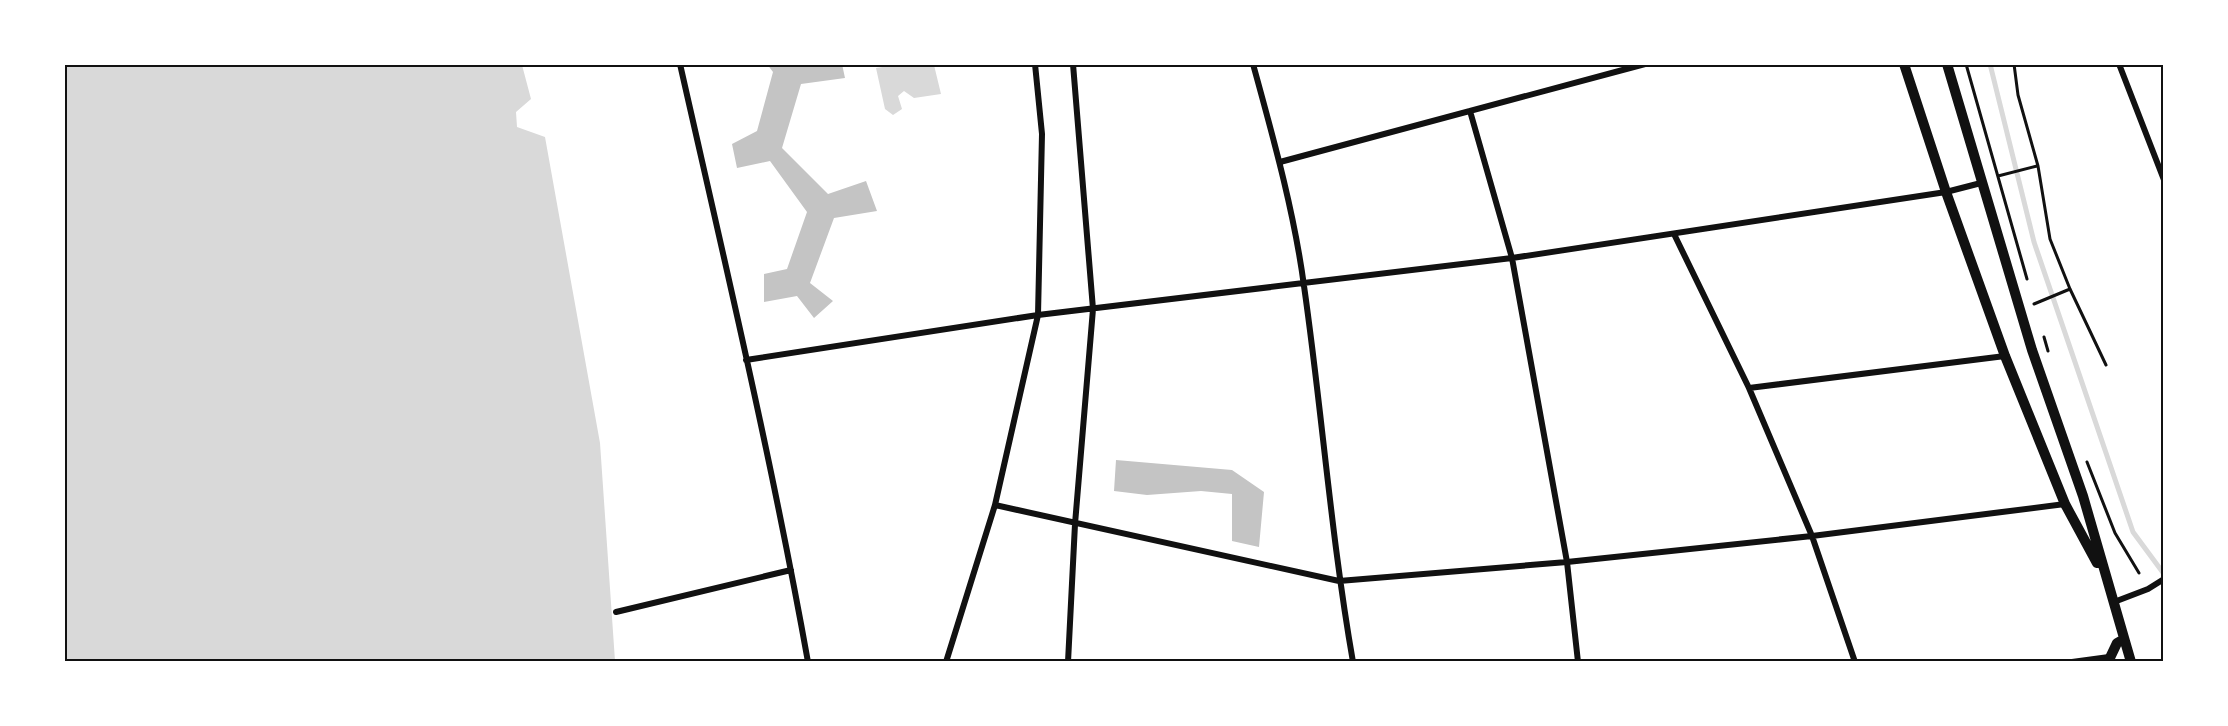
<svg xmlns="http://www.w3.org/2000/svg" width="2228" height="726" font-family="'Noto Serif',serif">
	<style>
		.water { fill: #d9d9d9 }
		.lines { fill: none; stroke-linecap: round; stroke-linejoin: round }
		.stream { stroke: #d9d9d9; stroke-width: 5 }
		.building { fill: #c4c4c4 }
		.path { stroke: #111; stroke-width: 3 }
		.minor { stroke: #111; stroke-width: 6 }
		.secondary { stroke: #111; stroke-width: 10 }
		.neatline { fill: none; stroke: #111; stroke-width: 2 }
	</style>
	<rect width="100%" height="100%" fill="#fff"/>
	<path class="water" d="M 64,65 L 522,65 L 531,99 L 516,112 L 517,127 L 545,137 L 600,443 L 615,661 L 65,661 Z
		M 895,65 L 934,65 L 941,94 L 914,98 L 904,91 L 898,96 L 902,109 L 893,115 L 885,109 L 876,68 Z"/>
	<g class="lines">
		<path class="stream" d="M 1990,64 L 2034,242 L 2133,532 L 2164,574"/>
	</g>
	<path class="building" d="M 767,64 L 842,64 L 845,78 L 801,84 L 782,148 L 828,194 L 866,181 L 877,211 L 834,218 L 810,283 L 833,301 L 814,318 L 797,296 L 764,302 L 764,274 L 787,269 L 807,212 L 770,161 L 737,168 L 732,144 L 757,131 L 773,72 Z
		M 1116,460 L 1232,470 L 1264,492 L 1259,547 L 1232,541 L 1232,494 L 1201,491 L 1147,495 L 1114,491 Z"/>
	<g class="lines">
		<path class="path" d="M 1966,64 L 2027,279
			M 2014,64 L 2018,95 L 2038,166 L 2050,239 L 2070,289 L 2106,365
			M 1998,176 L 2037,166
			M 2034,304 L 2070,289
			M 2044,337 L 2048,351
			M 2087,462 L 2115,533 L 2139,573"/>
		<path class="minor" d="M 680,64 C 725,263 772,461 808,662
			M 1253,64 C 1273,137 1294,211 1304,286 C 1322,411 1331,537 1353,662
			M 2119,64 L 2164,180
			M 1470,111 L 1512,258 L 1567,562 L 1578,662
			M 1280,162 L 1645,64
			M 1674,234 L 1749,388 L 1812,536 L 1855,662
			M 746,360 L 1038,315 L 1512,258 L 1946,192 L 1981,183
			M 1749,388 L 2005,356
			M 995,505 L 1339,581 L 1567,562 L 1812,536 L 2065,504
			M 2114,602 L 2148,589 L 2164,579
			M 616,612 L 791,570
			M 946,662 L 995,505 L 1038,315 L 1042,134 L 1035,64
			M 1068,662 L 1075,524 L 1093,309 L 1073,64
			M 2072,662 L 2109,657"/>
		<path class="secondary" d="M 1904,64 L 1946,192 L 2005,356 L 2065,504 L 2097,563
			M 1947,64 L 2032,350 L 2083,496 L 2131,662
			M 2108,662 L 2117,643 L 2124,639"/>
	</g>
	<rect width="2228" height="726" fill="none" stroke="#ffffff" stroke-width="132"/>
	<rect x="66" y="66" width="2096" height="594" class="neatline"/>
</svg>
